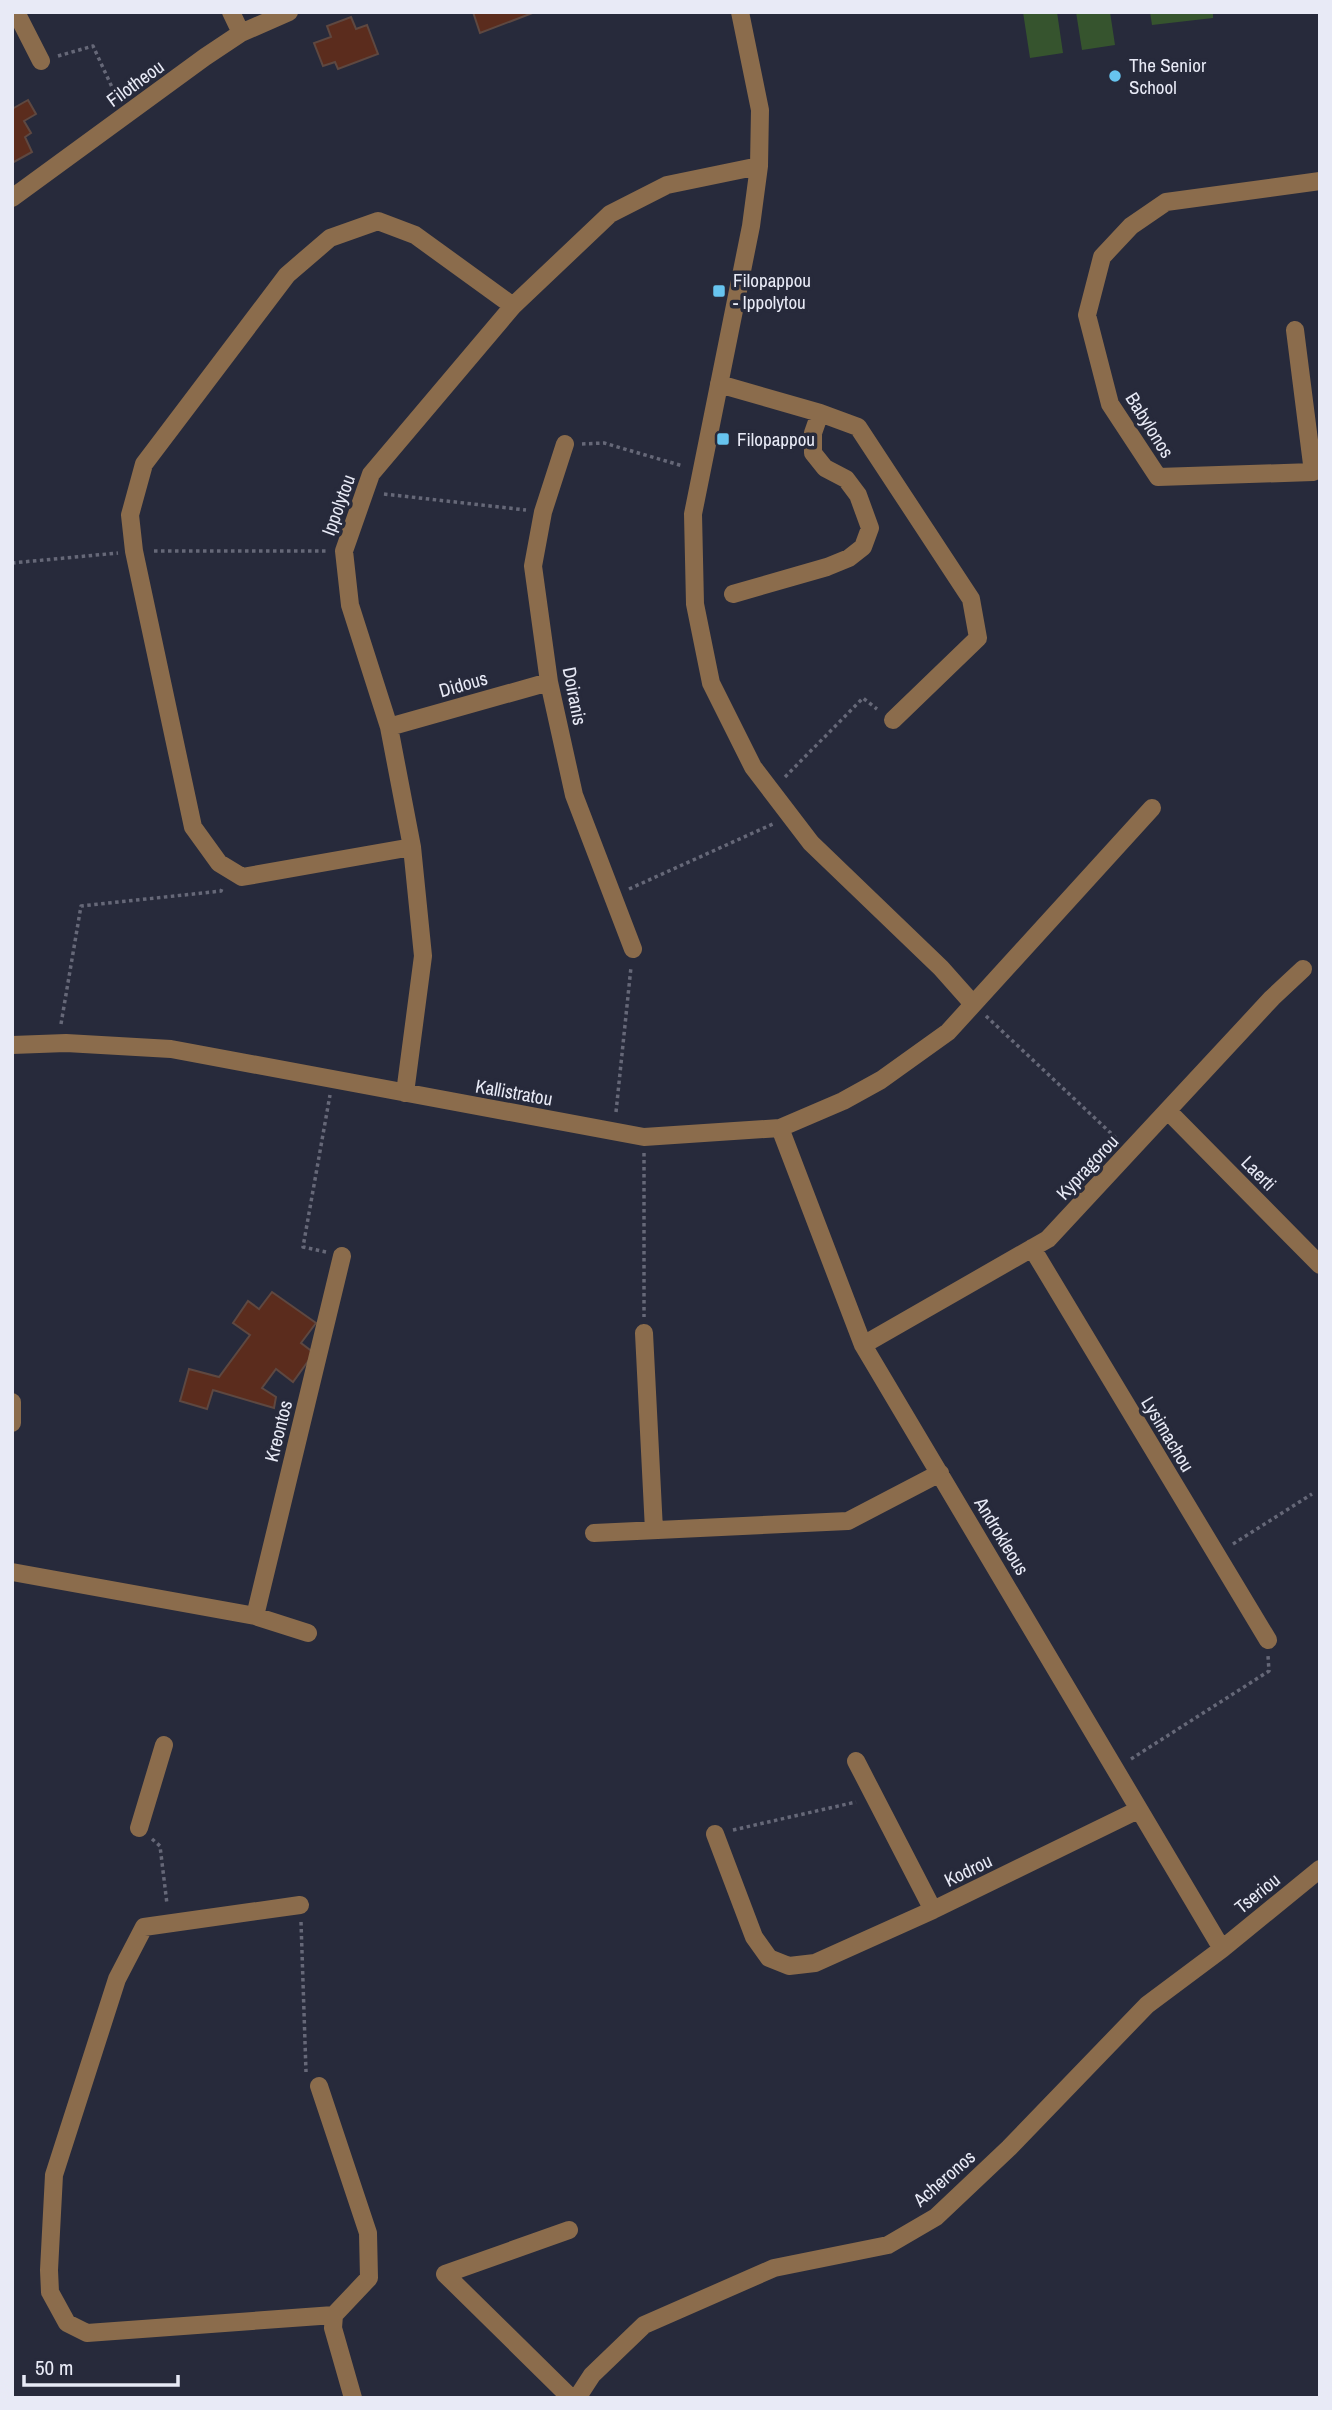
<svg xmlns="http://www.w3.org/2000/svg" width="1332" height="2410" font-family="'Archivo Narrow',sans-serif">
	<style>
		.green { fill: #36542e }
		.building { fill: #5b2c1d; stroke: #5e4841; stroke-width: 2 }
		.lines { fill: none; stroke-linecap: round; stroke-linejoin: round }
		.path { stroke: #666878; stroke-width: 3.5; stroke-dasharray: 3.5 3.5; stroke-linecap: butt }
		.minor { stroke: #8b6c4c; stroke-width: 18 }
		.poi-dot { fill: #67c4ef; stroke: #272a3b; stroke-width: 2.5 }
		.labels { text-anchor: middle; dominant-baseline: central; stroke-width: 7; stroke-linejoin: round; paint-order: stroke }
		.poi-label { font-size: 19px; fill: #e8eaf6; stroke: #272a3b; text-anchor: start }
		.street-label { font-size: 19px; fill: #e8eaf6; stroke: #272a3b }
	</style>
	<rect width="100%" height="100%" fill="#272a3b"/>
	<path class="green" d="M 1023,12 L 1057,12 L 1063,53 L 1030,58 Z
		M 1076,12 L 1110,12 L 1115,45 L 1082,50 Z
		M 1150,12 L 1213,12 L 1213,18 L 1152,25 Z"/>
	<path class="building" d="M 473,12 L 535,12 L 480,33 Z
		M 351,17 L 356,29 L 367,25 L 378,54 L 338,69 L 335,62 L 323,66 L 314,43 L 331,37 L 327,26 Z
		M 28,100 L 36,114 L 24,121 L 31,133 L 25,137 L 32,152 L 12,163 L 12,109 Z
		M 272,1292 L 316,1323 L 301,1343 L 314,1353 L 293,1382 L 276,1369 L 262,1388 L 276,1397 L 274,1408 L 213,1390 L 207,1409 L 180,1401 L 189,1369 L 219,1377 L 250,1335 L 233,1323 L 248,1301 L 259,1309 Z"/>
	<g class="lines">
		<path class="path" d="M 58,56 L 93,46 L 117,98
			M 582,444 L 604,443 L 683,466
			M 384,494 L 526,510
			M 154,551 L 328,551
			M 12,563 L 118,553
			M 785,777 L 863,698 L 877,709
			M 629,889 L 775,823
			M 986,1016 L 1116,1138
			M 61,1024 L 81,906 L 221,891 L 223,886
			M 616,1112 L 631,967
			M 644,1153 L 644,1317
			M 326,1252 L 303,1247 L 330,1095
			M 1233,1544 L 1312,1494
			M 1131,1759 L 1269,1671 L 1268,1656
			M 733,1830 L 856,1802
			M 152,1839 L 160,1846 L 167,1904
			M 301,1922 L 306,2072"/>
		<path class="minor" d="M 16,12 L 41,61
			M 231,12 L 241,33
			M 740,12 L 760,110 L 759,166 L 751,226 L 693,514 L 695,604 L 711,683 L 753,767 L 811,843 L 941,968 L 973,1004
			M 12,198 L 205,57 L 241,33 L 289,12
			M 1295,330 L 1313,472 L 1158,477 L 1110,404 L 1087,315 L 1102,257 L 1131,226 L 1166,202 L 1320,181
			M 719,384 L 820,413 L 858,427 L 971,599 L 978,638 L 893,720
			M 565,444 L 543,512 L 533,566 L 549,682 L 574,795 L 633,949
			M 733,594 L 827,567 L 849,558 L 863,547 L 870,528 L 858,495 L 846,479 L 825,468 L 813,453 L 813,433 L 820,413
			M 389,727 L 549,682
			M 412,847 L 242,877 L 219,863 L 193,827 L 134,551 L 130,515 L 144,464 L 287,275 L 330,238 L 378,221 L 415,235 L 513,306
			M 12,1045 L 66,1043 L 171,1049 L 644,1137 L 780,1128 L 843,1101 L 881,1080 L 948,1032 L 1152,808
			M 405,1093 L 423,956 L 412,847 L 389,727 L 350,605 L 344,551 L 371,474 L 513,306 L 610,214 L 667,185 L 759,166
			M 1168,1111 L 1320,1265
			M 780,1128 L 863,1345 L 1222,1949
			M 1032,1248 L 1268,1640
			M 644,1333 L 654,1530
			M 863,1345 L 1048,1239 L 1272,998 L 1303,969
			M 12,1402 L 12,1423
			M 594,1533 L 848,1521 L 940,1473
			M 12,1572 L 255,1616 L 308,1633
			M 255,1616 L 342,1256
			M 856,1761 L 933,1910
			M 139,1828 L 164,1745
			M 715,1834 L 754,1937 L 769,1958 L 789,1966 L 815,1963 L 933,1910 L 1138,1810
			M 300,1905 L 144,1927 L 117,1979 L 54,2175 L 49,2270 L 50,2292 L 67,2323 L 87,2333 L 334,2315
			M 319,2086 L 368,2233 L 369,2278 L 334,2315 L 333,2328 L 353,2398
			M 569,2230 L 445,2274 L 571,2398
			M 577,2398 L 592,2375 L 644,2325 L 774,2268 L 888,2245 L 936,2217 L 1009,2148 L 1147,2005 L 1222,1949 L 1320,1869"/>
	</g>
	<g class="poi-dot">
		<circle cx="1115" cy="76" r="7"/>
		<rect x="712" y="284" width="14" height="14" rx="3.5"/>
		<rect x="716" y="432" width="14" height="14" rx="3.5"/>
	</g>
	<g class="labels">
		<g class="poi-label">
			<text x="1129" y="65">The Senior<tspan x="1129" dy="22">School</tspan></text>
			<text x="733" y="280">Filopappou<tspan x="733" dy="22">- Ippolytou</tspan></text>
			<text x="737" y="439">Filopappou</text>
		</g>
		<g class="street-label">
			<text transform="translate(135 83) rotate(-36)">Filotheou</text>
			<text transform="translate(1150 425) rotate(58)">Babylonos</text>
			<text transform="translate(338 505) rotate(-70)">Ippolytou</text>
			<text transform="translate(463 684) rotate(-16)">Didous</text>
			<text transform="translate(575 696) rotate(79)">Doiranis</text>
			<text transform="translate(514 1092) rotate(10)">Kallistratou</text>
			<text transform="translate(1087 1167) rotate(-47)">Kypragorou</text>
			<text transform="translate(1259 1173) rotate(45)">Laerti</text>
			<text transform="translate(278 1431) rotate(-76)">Kreontos</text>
			<text transform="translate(1168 1434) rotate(59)">Lysimachou</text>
			<text transform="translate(1002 1536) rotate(59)">Androkleous</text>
			<text transform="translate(968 1870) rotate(-26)">Kodrou</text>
			<text transform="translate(1257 1893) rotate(-39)">Tseriou</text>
			<text transform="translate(944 2178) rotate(-41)">Acheronos</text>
		</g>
	</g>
	<rect width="1332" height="2410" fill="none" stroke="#e8eaf6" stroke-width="28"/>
	<path d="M24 2375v10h154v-10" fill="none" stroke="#e8eaf6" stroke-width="3.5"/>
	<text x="35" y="2375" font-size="21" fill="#e8eaf6" stroke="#272a3b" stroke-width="5" paint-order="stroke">50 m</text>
</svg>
